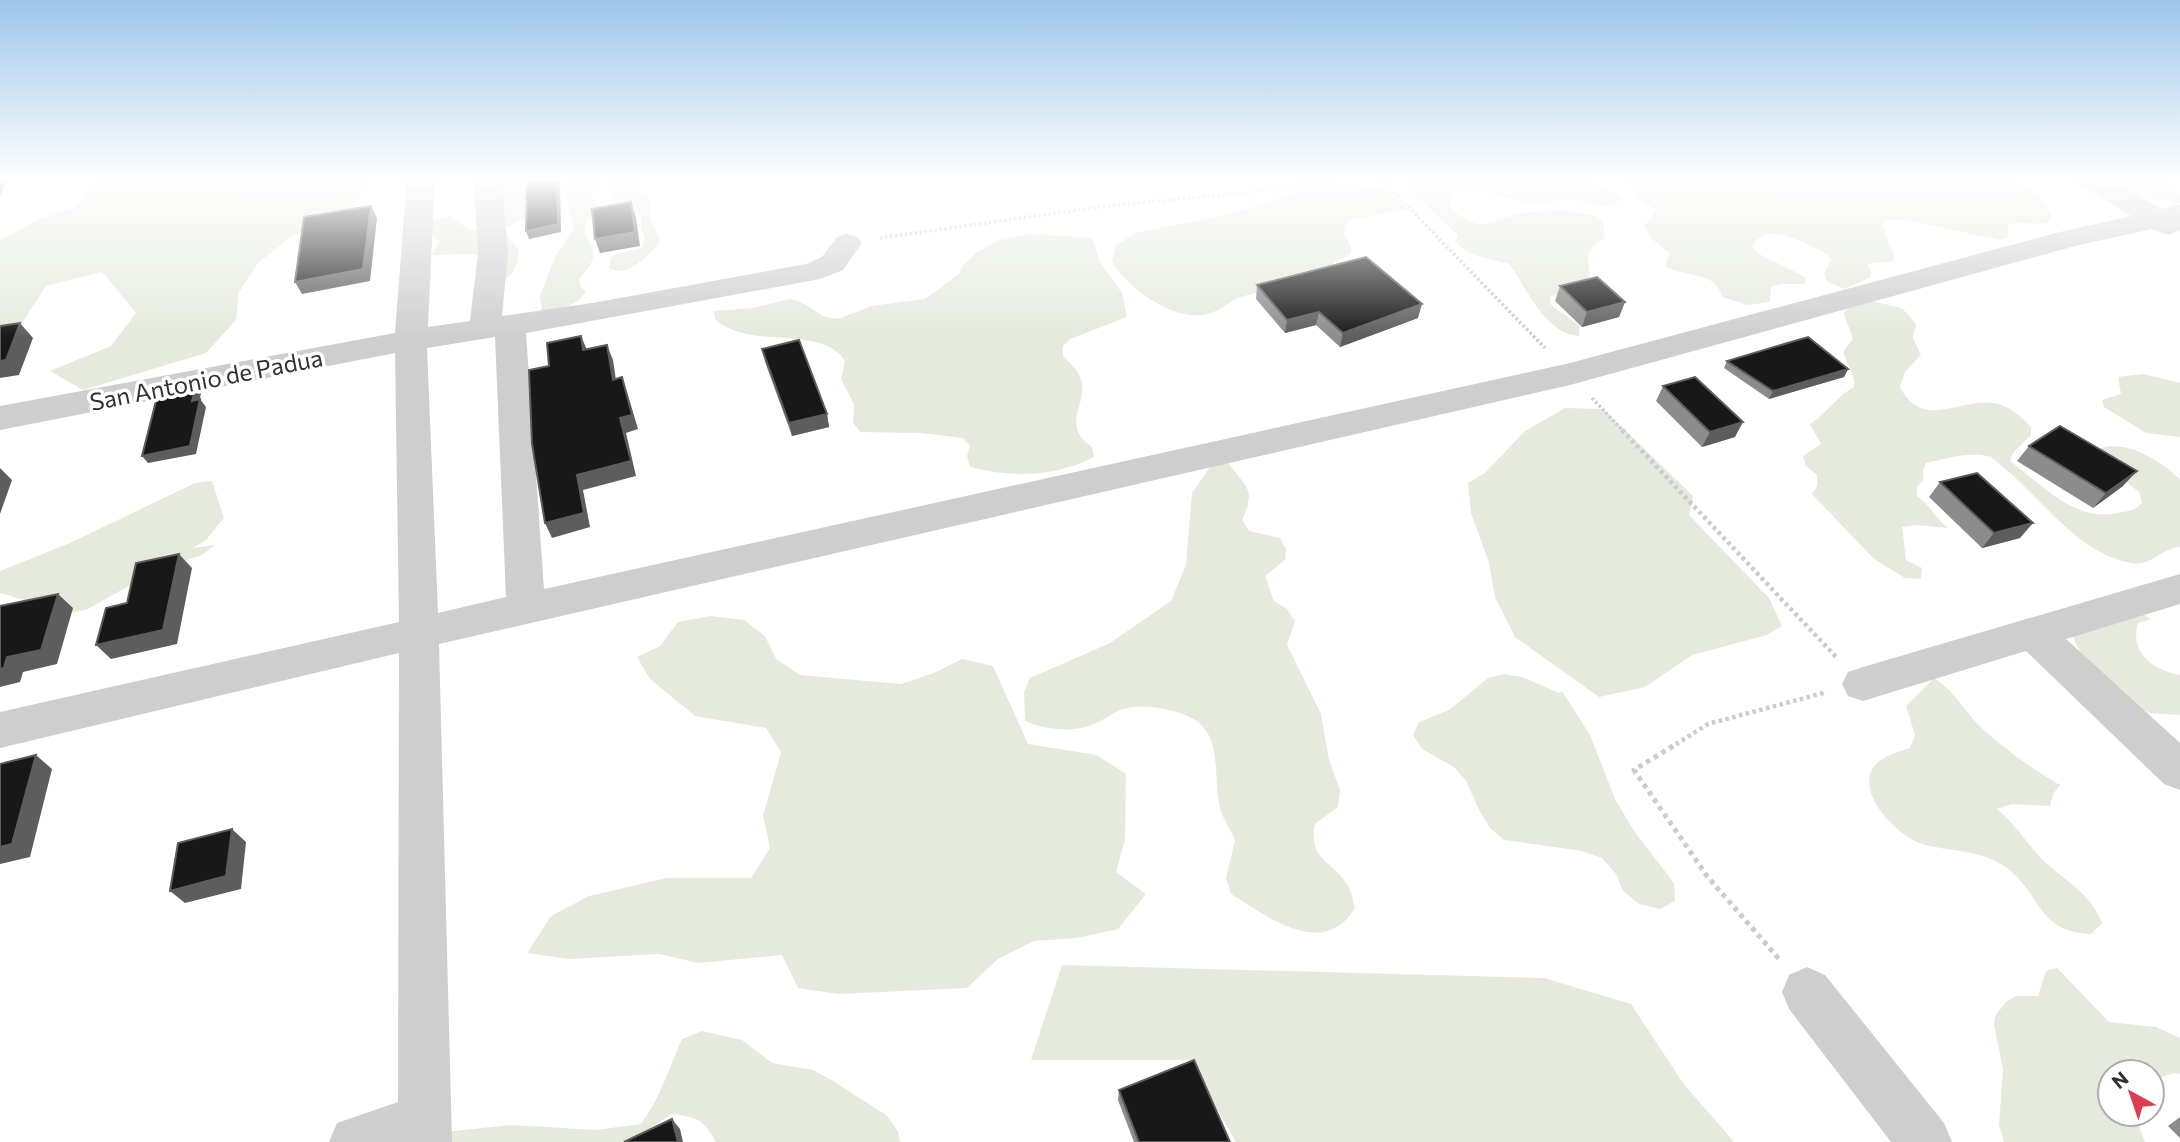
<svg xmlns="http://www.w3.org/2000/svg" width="2180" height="1142" font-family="Commissioner,sans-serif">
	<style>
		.green { fill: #e5eadd; fill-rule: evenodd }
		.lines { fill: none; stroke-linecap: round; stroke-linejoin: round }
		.path-far2 { stroke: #cbcbcb; stroke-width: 3.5; stroke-dasharray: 2.5 2.5; stroke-linecap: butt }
		.path-far1 { stroke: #cbcbcb; stroke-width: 4.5; stroke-dasharray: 3.5 3.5; stroke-linecap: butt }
		.path { stroke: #cbcbcb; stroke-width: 5; stroke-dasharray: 4.5 4.5; stroke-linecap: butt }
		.minor { fill: #cecece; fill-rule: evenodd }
		.wall { fill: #8c8c8c }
		.shaded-wall { fill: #5d5d5d }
		.building { fill: #181818; stroke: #5d5d5d; stroke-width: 2 }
		.labels { text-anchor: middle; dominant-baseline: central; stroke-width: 7; stroke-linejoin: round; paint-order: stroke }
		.street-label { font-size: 24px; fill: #313131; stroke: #fff }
	</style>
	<rect width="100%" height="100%" fill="#fff"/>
	<path class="green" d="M 104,178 L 349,178 L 368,183 L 353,208 L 292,236 L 258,263 L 239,292 L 236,320 L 206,353 L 83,390 L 50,371 L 111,346 L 136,313 L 102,272 L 46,286 L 21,324 L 0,329 L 0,240 L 40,219 L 75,208 Z
		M 490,178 L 519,178 L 524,187 L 556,190 L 561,195 C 554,207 513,226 500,228 Z
		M 578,178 L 591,179 L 596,184 L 591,196 L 600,206 C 596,213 588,216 586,224 C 580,246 610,247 579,279 L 580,286 L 586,292 C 575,308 559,308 542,311 L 540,296 L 555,257 L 574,228 L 564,186 Z
		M 633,178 L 638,190 L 649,196 L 649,215 L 660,240 C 657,249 635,268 625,270 C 620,272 613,270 609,268 L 612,256 L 641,248 L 645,238 L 641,228 L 641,215 L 614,206 L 612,188 L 602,179 Z
		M 1416,178 L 1588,178 L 1592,185 L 1604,187 L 1621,198 L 1618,203 C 1601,209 1592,202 1576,200 C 1563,198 1551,203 1538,203 C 1511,204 1474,180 1449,198 C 1448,214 1468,220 1480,225 L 1527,212 L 1562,210 L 1597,216 L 1603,223 L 1605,237 C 1601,242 1595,243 1591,248 C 1584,255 1592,273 1589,283 L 1550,297 L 1551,305 L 1579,325 L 1579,336 C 1543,333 1528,288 1509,264 C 1490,258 1470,258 1456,242 L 1458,235 L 1409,190 Z
		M 1627,178 L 1970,178 L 1975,182 C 2016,184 2032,176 2052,217 L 2050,222 C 2036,226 2021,220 2008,225 L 2008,237 L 2000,240 L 1911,221 L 1886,219 L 1882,224 L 1895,259 C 1886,265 1877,260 1867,265 L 1871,272 L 1869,278 L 1844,289 L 1826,281 L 1824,274 L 1831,261 L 1827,254 C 1808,245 1764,218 1752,247 L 1759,254 L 1805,277 L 1805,284 L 1780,284 L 1771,287 L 1770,302 L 1747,305 L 1722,297 C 1717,270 1683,278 1665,266 L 1670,253 L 1653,240 L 1644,226 L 1657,210 C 1644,202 1628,194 1627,178 Z
		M 2122,178 L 2160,178 L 2180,195 L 2180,203 L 2134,195 L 2120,183 Z
		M 1327,182 L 1387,190 L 1408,209 L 1348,220 L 1344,233 L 1351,247 L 1351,254 L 1334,262 L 1332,269 C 1303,278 1274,288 1244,296 C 1232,299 1223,309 1211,313 C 1178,325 1127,289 1112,261 L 1116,246 L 1135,233 L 1235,213 L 1288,195 L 1304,186 Z
		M 450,216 L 470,230 L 504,234 L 519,250 C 517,266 514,277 498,283 L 480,256 L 470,254 L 432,255 L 439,241 L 434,236 L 425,234 L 428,221 Z
		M 1032,234 L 1092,238 L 1100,262 L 1122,293 L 1127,317 L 1070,339 L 1063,346 L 1063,356 C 1069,362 1077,369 1080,377 C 1091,403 1058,423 1092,447 L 1094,457 C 1055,477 1012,478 970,467 L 967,456 L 970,446 L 963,438 L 921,433 L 860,432 L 853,423 L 854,404 L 841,379 L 845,361 C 823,324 748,351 715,319 L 714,311 L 753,308 L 790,299 L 801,302 L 825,317 L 838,319 L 872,306 L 925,299 L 959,274 L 962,266 L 976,253 L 996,241 Z
		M 1867,300 L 1902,308 L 1916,324 L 1913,338 L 1921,355 L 1905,372 L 1900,387 C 1923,431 1959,398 1994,403 C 2008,405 2022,417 2031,427 L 2031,435 L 2013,453 L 2010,461 C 2043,485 2073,522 2118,513 C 2129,511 2134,511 2142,503 L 2139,492 L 2090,453 C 2120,434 2158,459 2180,479 L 2180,547 C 2161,548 2151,567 2131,563 C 2079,553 2048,506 2011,474 C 2005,470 1997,460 1990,457 C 1973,451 1943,459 1926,463 L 1923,471 L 1923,480 L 1917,487 L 1917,496 C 1931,506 1935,517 1948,528 L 1915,525 L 1902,527 L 1906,560 L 1922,568 L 1921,579 L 1905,578 L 1874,559 L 1812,494 L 1817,486 L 1817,475 L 1806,466 L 1803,456 L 1821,444 L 1810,424 C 1828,412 1836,397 1854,387 L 1854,379 L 1843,352 L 1853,339 L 1844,314 L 1848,307 Z
		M 2143,374 L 2180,383 L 2180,437 L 2146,433 L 2104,407 L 2102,400 L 2121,394 L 2118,377 Z
		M 1565,408 L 1603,409 L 1693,496 L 1689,515 L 1769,598 L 1782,626 L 1767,635 L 1692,655 L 1645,687 L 1599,697 L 1515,637 L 1495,597 L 1489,563 L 1471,513 L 1468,483 L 1485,473 L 1525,431 Z
		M 1227,461 C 1246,489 1257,487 1242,520 L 1249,531 L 1280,538 L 1286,549 L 1285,560 L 1265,576 L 1274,601 L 1287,609 L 1295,621 L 1287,645 L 1321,714 L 1329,760 L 1340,790 L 1338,807 L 1315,824 C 1308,862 1334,860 1348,886 C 1352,892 1353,901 1355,908 C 1323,960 1268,917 1231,894 L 1226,878 L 1235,841 C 1231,829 1222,818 1220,807 C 1214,783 1220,747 1204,728 C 1189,710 1149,704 1127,708 C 1115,710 1105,720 1094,724 C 1072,733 1046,730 1025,721 L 1024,692 L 1030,678 L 1110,643 L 1171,601 L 1186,565 L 1192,493 L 1213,463 Z
		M 212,481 L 224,518 L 206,540 L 193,548 L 215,545 L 202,555 L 157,570 L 88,609 L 70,613 L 0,593 L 0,571 L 70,543 L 195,483 Z
		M 2135,609 L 2151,619 L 2138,623 C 2129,653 2153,670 2180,675 L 2180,715 L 2150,713 L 2130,704 L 2081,654 L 2068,626 Z
		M 711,616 L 744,620 L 765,636 L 776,659 L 800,675 L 901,684 L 934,673 L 962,659 L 993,666 L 1028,744 L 1097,755 L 1126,774 L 1125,839 L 1116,872 L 1146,894 L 1118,929 L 1077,938 L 1034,941 L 998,959 L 967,988 L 838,994 L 798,988 L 782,955 L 698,963 L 659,954 L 569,959 L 527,953 L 551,916 L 589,896 L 667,878 L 751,878 L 770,848 L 763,816 L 781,752 L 766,728 L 695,716 L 650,679 L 637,657 L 660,646 L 678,622 Z
		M 1504,674 L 1522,677 L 1559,693 L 1562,691 L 1590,735 L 1615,799 L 1634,831 L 1674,883 L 1675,901 L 1660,909 L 1639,904 L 1623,891 L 1616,874 L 1602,858 L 1582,851 L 1504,840 L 1490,828 L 1480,812 L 1466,781 L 1454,767 L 1422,749 L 1413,735 L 1419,722 L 1449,710 L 1488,678 Z
		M 1934,678 C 1957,693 1967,716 1987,733 C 2009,752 2033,769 2058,784 L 2061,784 L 2053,794 L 2050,806 L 2012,804 L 1997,809 C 2014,823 2024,839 2038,855 C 2062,881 2087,887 2102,923 L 2091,934 C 2035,932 2042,892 2004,866 C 1979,849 1950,852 1922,844 C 1901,837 1873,809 1870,788 C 1865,761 1889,755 1910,748 L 1915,735 L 1906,706 Z
		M 1062,965 L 1544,978 L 1631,1004 L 1683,1083 L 1734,1142 L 1236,1142 L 1189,1060 L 1031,1060 Z
		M 2057,968 L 2109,1022 L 2156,1027 L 2180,1038 L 2180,1074 L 2174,1073 L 2156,1079 L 2164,1102 L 2154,1115 L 2136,1119 L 2145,1142 L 2004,1142 L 1999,1125 L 2003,1069 L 1994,1025 L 1995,1016 L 2006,1002 L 2016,996 L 2038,996 L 2046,971 ZM 2152,1072 L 2152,1114 L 2110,1114 L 2110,1072 Z
		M 702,1031 L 742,1040 L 772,1063 L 813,1070 L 833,1081 L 886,1115 L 898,1131 L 900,1142 L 716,1142 C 704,1120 696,1116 671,1114 L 631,1142 L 441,1142 L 445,1132 L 511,1125 L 596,1130 L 641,1124 C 660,1099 669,1068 682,1039 Z"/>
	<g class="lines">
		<path class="path-far2" d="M 1380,178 L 1545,348
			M 880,238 L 1106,206 L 1261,191 L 1334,178
			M 1592,398 L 1624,432"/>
		<path class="path-far1" d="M 1622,430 L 1838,659
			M 1670,748 L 1708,724 L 1827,692"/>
		<path class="path" d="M 1673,746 L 1634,770 L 1707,876 L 1779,959"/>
		<path class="minor" d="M 407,178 L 435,178 L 428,327 L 470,321 L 478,253 L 474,178 L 502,178 L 508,253 L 502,316 L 592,303 L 806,264 L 822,257 L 837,237 L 847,234 L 857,237 L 862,243 L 843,270 L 820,279 L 526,333 L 544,589 L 1570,363 L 2060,232 L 2131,216 L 2079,184 L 2075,178 L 2109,178 L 2161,209 L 2180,205 L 2180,230 L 2168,235 L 2152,229 L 2075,246 L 1570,385 L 439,644 L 452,1142 L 329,1142 L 337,1123 L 398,1102 L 399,653 L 0,748 L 0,712 L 399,622 L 395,353 L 0,430 L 0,406 L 395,333 ZM 495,337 L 506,597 L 438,613 L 427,348 Z
			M 2180,574 L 2180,604 L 2066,639 L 2180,743 L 2180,790 L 2164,784 L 2026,651 L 1863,701 L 1848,696 L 1842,684 L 1848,672 L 1863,667 Z
			M 1807,967 L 1825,975 L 1944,1123 L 1952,1142 L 1891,1142 L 1789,1009 L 1782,992 L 1789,975 Z"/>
	</g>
	<path class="wall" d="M 1257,285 L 1418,318 L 1340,347 L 1316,325 L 1285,333 L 1256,299 Z
		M 1560,286 L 1625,302 L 1619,317 L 1582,327 L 1555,301 Z
		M 762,349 L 827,414 L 829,427 L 792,436 L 765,362 Z
		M 1727,361 L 1848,369 L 1844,377 L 1769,399 L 1724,368 Z
		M 1663,386 L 1735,437 L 1702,447 L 1656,401 Z
		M 2029,446 L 2123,486 L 2093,508 L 2017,461 Z
		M 1940,482 L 2020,538 L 1982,548 L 1929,497 Z
		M 1119,1090 L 1230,1142 L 1134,1142 L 1118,1100 Z
		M 2180,1117 L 2180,1138 L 2168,1126 Z"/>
	<path class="shaded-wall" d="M 0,178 L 8,178 L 0,196 Z
		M 557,178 L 560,178 L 561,232 L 529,239 L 526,231 Z
		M 631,202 L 636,217 L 640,246 L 600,253 L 595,239 Z
		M 371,206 L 377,218 L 370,281 L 302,294 L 295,282 Z
		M 1625,302 L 1619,317 L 1582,327 L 1587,312 Z
		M 1422,304 L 1418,318 L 1340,347 L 1343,333 Z
		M 1319,312 L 1316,325 L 1285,333 L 1287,320 Z
		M 20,323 L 33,338 L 19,375 L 0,378 L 0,361 Z
		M 581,336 L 587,350 L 583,350 Z
		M 607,345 L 613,360 L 618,394 L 613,380 Z
		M 1848,369 L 1844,377 L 1769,399 L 1773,391 Z
		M 622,377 L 627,392 L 638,429 L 626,433 L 636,476 L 583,490 L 590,527 L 552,538 L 545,523 L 577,475 L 620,418 Z
		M 196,386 L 201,393 L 198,408 L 192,401 Z
		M 200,399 L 206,407 L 196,454 L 148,463 L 142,456 Z
		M 827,414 L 829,427 L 792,436 L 789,423 Z
		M 1743,422 L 1735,437 L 1702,447 L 1710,432 Z
		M 0,468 L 12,480 L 0,514 Z
		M 2137,471 L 2123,486 L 2093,508 L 2106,493 Z
		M 2033,523 L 2020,538 L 1982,548 L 1994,533 Z
		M 179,554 L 192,568 L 177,644 L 111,659 L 96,645 Z
		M 58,594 L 73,608 L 57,664 L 23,672 L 20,682 L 0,687 L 0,669 L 7,657 Z
		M 36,755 L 52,769 L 30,857 L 0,864 L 0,847 Z
		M 232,829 L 246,842 L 241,889 L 185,903 L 170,891 Z
		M 672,1119 L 680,1129 L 683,1142 L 678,1142 Z"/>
	<path class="building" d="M 527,178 L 557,178 L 558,224 L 526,231 Z
		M 631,202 L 635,232 L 595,239 L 592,209 Z
		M 371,206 L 363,269 L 295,282 L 304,217 Z
		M 1366,257 L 1422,304 L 1343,333 L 1319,312 L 1287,320 L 1257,285 Z
		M 1597,277 L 1625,302 L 1587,312 L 1560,286 Z
		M 20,323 L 6,360 L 0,361 L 0,326 Z
		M 581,336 L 583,350 L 607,345 L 613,380 L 622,377 L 632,415 L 620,418 L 631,461 L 577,475 L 584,513 L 545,523 L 532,444 L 529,370 L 549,366 L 547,343 Z
		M 1808,337 L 1848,369 L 1773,391 L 1727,361 Z
		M 799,340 L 827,414 L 789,423 L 762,349 Z
		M 1695,377 L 1743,422 L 1710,432 L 1663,386 Z
		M 196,386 L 192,401 L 200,399 L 190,446 L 142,456 L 158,393 Z
		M 2060,426 L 2137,471 L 2106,493 L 2029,446 Z
		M 1977,473 L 2033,523 L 1994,533 L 1940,482 Z
		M 179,554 L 163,630 L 96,645 L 106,608 L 127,603 L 136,563 Z
		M 58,594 L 41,650 L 7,657 L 4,668 L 0,669 L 0,606 Z
		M 36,755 L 12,844 L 0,847 L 0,764 Z
		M 232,829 L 226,876 L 170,891 L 178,843 Z
		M 1194,1060 L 1230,1142 L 1139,1142 L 1119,1090 Z
		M 672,1119 L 678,1142 L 624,1142 Z"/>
	<linearGradient id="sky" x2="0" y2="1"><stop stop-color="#9dc6ea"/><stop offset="0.53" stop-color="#fff"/><stop offset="1" stop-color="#fff" stop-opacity="0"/></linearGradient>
	<rect width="2180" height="338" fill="url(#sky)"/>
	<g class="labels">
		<g class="street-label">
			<text transform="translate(206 379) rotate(-11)">San Antonio de Padua</text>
		</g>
	</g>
	<g transform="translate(2131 1093) rotate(320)"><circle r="33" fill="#ffffff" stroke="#adadad" stroke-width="2"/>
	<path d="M0-5L12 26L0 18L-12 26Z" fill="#e03b51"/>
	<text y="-10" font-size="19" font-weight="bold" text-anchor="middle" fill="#313131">N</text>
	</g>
</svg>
